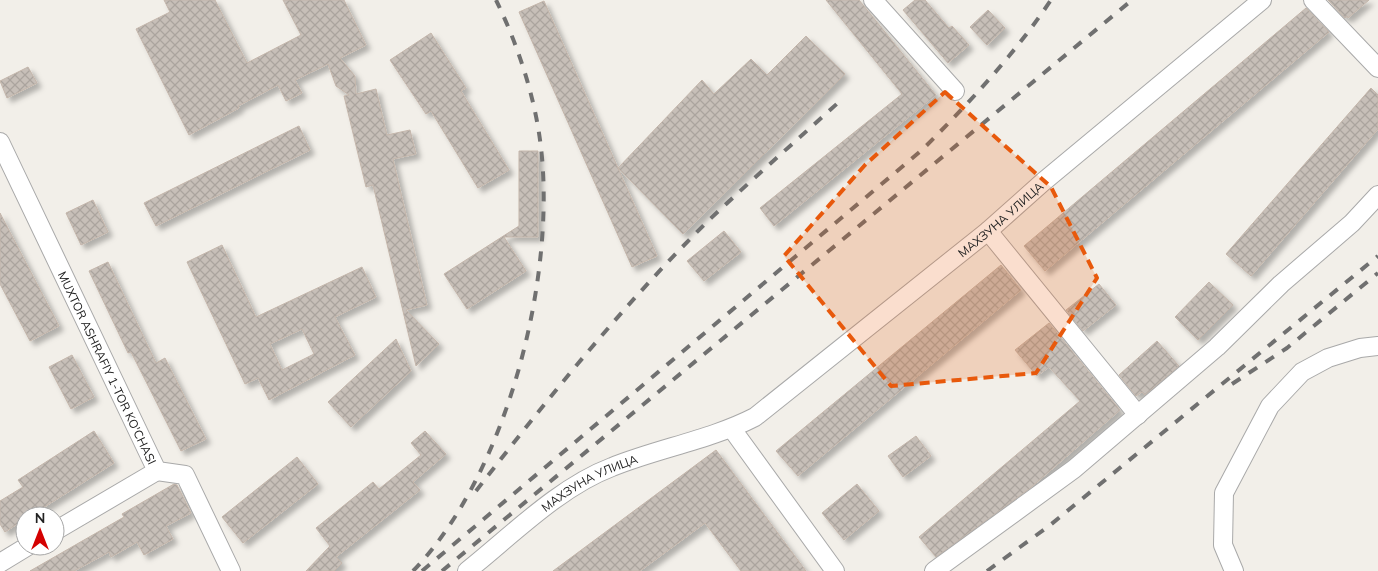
<svg xmlns="http://www.w3.org/2000/svg" width="1378" height="571" font-family="Mulish,sans-serif">
	<style>
		.building { fill: url(#building-cross-hatch); stroke: #c4b6ab; fill-rule: evenodd; filter: url(#shadow) }
		.lines { fill: none; stroke-linecap: round; stroke-linejoin: round }
		.street-casing { stroke: #a9a9a9; stroke-width: 20 }
		.street { stroke: #fff; stroke-width: 18 }
		.rail { stroke: #707070; stroke-width: 4; stroke-dasharray: 10 10; stroke-linecap: butt }
		.marked { fill: #e8590c; fill-opacity: 0.2; stroke: #e8590c; stroke-width: 4; stroke-dasharray: 10 6; stroke-linejoin: round }
		.labels { text-anchor: middle; dominant-baseline: central; stroke-width: 4; stroke-linejoin: round; paint-order: stroke }
		.street-label { font-size: 12px; fill: #222; stroke: #fff }
	</style>
	<defs>
		<pattern id="building-cross-hatch" width="8" height="8" patternUnits="userSpaceOnUse" patternTransform="scale(1.25)"><rect width="8" height="8" fill="#c7bfb8"/><path d="M0 0l8 8M0 8l8-8" fill="none" stroke="#aba49e"/></pattern>
		<filter id="shadow"><feDropShadow dx="4.5" dy="4.5" stdDeviation="2.5" flood-color="#0004"/></filter>
	</defs>
	<rect width="100%" height="100%" fill="#f2efe9"/>
	<path class="building" d="M 164,0 L 215,0 L 247,63 L 301,35 L 283,0 L 344,0 L 366,45 L 340,58 L 355,76 L 356,94 L 376,89 L 387,135 L 410,130 L 416,154 L 393,159 L 427,305 L 406,310 L 439,344 L 416,366 L 373,185 L 366,187 L 344,96 L 349,95 L 336,86 L 328,64 L 295,80 L 302,93 L 286,101 L 278,85 L 238,106 L 239,108 L 189,135 L 136,29 L 170,12 Z
		M 826,0 L 859,0 L 936,95 L 774,226 L 760,208 L 902,94 Z
		M 915,0 L 925,0 L 949,28 L 952,26 L 969,45 L 948,63 L 903,10 Z
		M 1328,0 L 1369,0 L 1348,18 L 1347,16 L 1345,18 Z
		M 544,1 L 618,168 L 702,80 L 714,94 L 751,59 L 767,75 L 806,36 L 845,74 L 683,234 L 618,168 L 657,256 L 632,267 L 519,12 Z
		M 1306,8 L 1329,32 L 1045,271 L 1024,246 Z
		M 988,10 L 1005,28 L 987,45 L 970,27 Z
		M 431,33 L 466,88 L 461,91 L 509,170 L 478,188 L 431,111 L 426,114 L 390,60 Z
		M 28,67 L 37,83 L 7,98 L 0,81 Z
		M 1371,88 L 1378,95 L 1378,129 L 1251,276 L 1226,254 Z
		M 299,126 L 310,150 L 156,226 L 144,203 Z
		M 519,151 L 538,151 L 538,237 L 504,237 L 526,271 L 467,309 L 444,274 L 519,226 Z
		M 93,200 L 108,232 L 81,245 L 66,213 Z
		M 0,213 L 59,326 L 30,341 L 0,284 Z
		M 724,231 L 741,252 L 704,281 L 687,261 Z
		M 222,245 L 256,317 L 362,267 L 376,297 L 335,317 L 355,355 L 269,400 L 258,378 L 245,384 L 187,262 ZM 302,329 L 314,354 L 282,370 L 270,344 Z
		M 108,262 L 156,363 L 165,358 L 206,439 L 181,451 L 131,352 L 128,353 L 89,271 Z
		M 1001,265 L 1021,290 L 798,476 L 776,451 Z
		M 1209,282 L 1233,305 L 1198,340 L 1175,317 Z
		M 1099,284 L 1116,305 L 1083,331 L 1066,310 Z
		M 1049,323 L 1120,410 L 1029,489 L 936,557 L 919,537 L 1080,401 L 1049,367 L 1037,376 L 1015,350 Z
		M 396,339 L 411,371 L 351,427 L 328,402 Z
		M 1157,341 L 1179,366 L 1145,395 L 1142,392 L 1136,396 L 1119,375 Z
		M 72,355 L 94,397 L 71,409 L 49,367 Z
		M 94,431 L 114,463 L 30,516 L 25,516 L 25,519 L 5,532 L 0,524 L 0,501 L 23,487 L 18,480 Z
		M 425,431 L 446,454 L 413,482 L 420,490 L 336,557 L 342,563 L 334,571 L 306,571 L 330,546 L 316,528 L 373,482 L 379,489 L 421,455 L 411,443 Z
		M 916,436 L 931,456 L 903,477 L 888,456 Z
		M 716,450 L 806,571 L 741,571 L 705,523 L 640,571 L 553,571 Z
		M 297,457 L 318,484 L 243,543 L 222,517 Z
		M 174,484 L 177,485 L 191,513 L 166,526 L 173,539 L 144,555 L 137,542 L 111,557 L 109,552 L 74,571 L 30,571 L 124,517 L 122,514 Z
		M 857,484 L 879,511 L 844,540 L 822,513 Z"/>
	<g class="lines">
		<g class="street-casing">
			<g id="street">
				<path d="M 873,0 L 955,91"/>
				<path d="M 1313,0 L 1378,68"/>
				<path id="s1" d="M 0,142 L 157,471 L 185,475 L 231,571"/>
				<path d="M 988,231 L 1138,415"/>
				<path d="M 732,429 L 835,571"/>
				<path d="M 55,531 L 157,471"/>
				<path d="M 0,563 L 28,546"/>
				<path id="s2" d="M 467,571 C 511,536 559,487 612,467 C 659,448 710,440 755,417 L 988,231 L 1043,182 L 1262,0"/>
				<path d="M 934,571 L 1074,469 L 1217,347 L 1281,284 L 1352,223 L 1378,195"/>
				<path d="M 1234,571 L 1223,545 L 1224,493 L 1270,406 L 1302,372 L 1328,358 L 1360,348 L 1378,346"/>
			</g>
		</g>
		<use href="#street" class="street"/>
		<path class="rail" d="M 1232,384 L 1287,348 L 1378,273
			M 476,491 C 548,398 624,304 708,221 C 751,180 796,141 840,101
			M 413,571 C 509,472 560,267 539,133 C 532,88 516,41 496,0
			M 422,571 L 922,150 C 969,103 1014,55 1051,0
			M 442,571 L 1132,0
			M 987,571 L 1049,526 L 1378,256"/>
	</g>
	<path class="marked" d="M 945,92 L 1051,187 L 1097,278 L 1036,373 L 891,386 L 784,256 L 865,165 Z"/>
	<g class="labels">
		<g class="street-label">
			<text stroke="none"><textPath href="#s2" startOffset="646">МАХЗУНА УЛИЦА</textPath></text>
			<text stroke="none"><textPath href="#s1" startOffset="250">MUXTOR ASHRAFIY 1-TOR KO'CHASI</textPath></text>
			<text stroke="none"><textPath href="#s2" startOffset="152">МАХЗУНА УЛИЦА</textPath></text>
		</g>
	</g>
	<g transform="translate(40 531)"><circle r="24" fill="#ffffff" stroke="#a7a7a7"/>
	<path d="M0-4L9 19L0 12L-9 19Z" fill="#d40000"/>
	<text y="-8" font-size="14" font-weight="bold" text-anchor="middle" fill="#222222">N</text>
	</g>
</svg>
